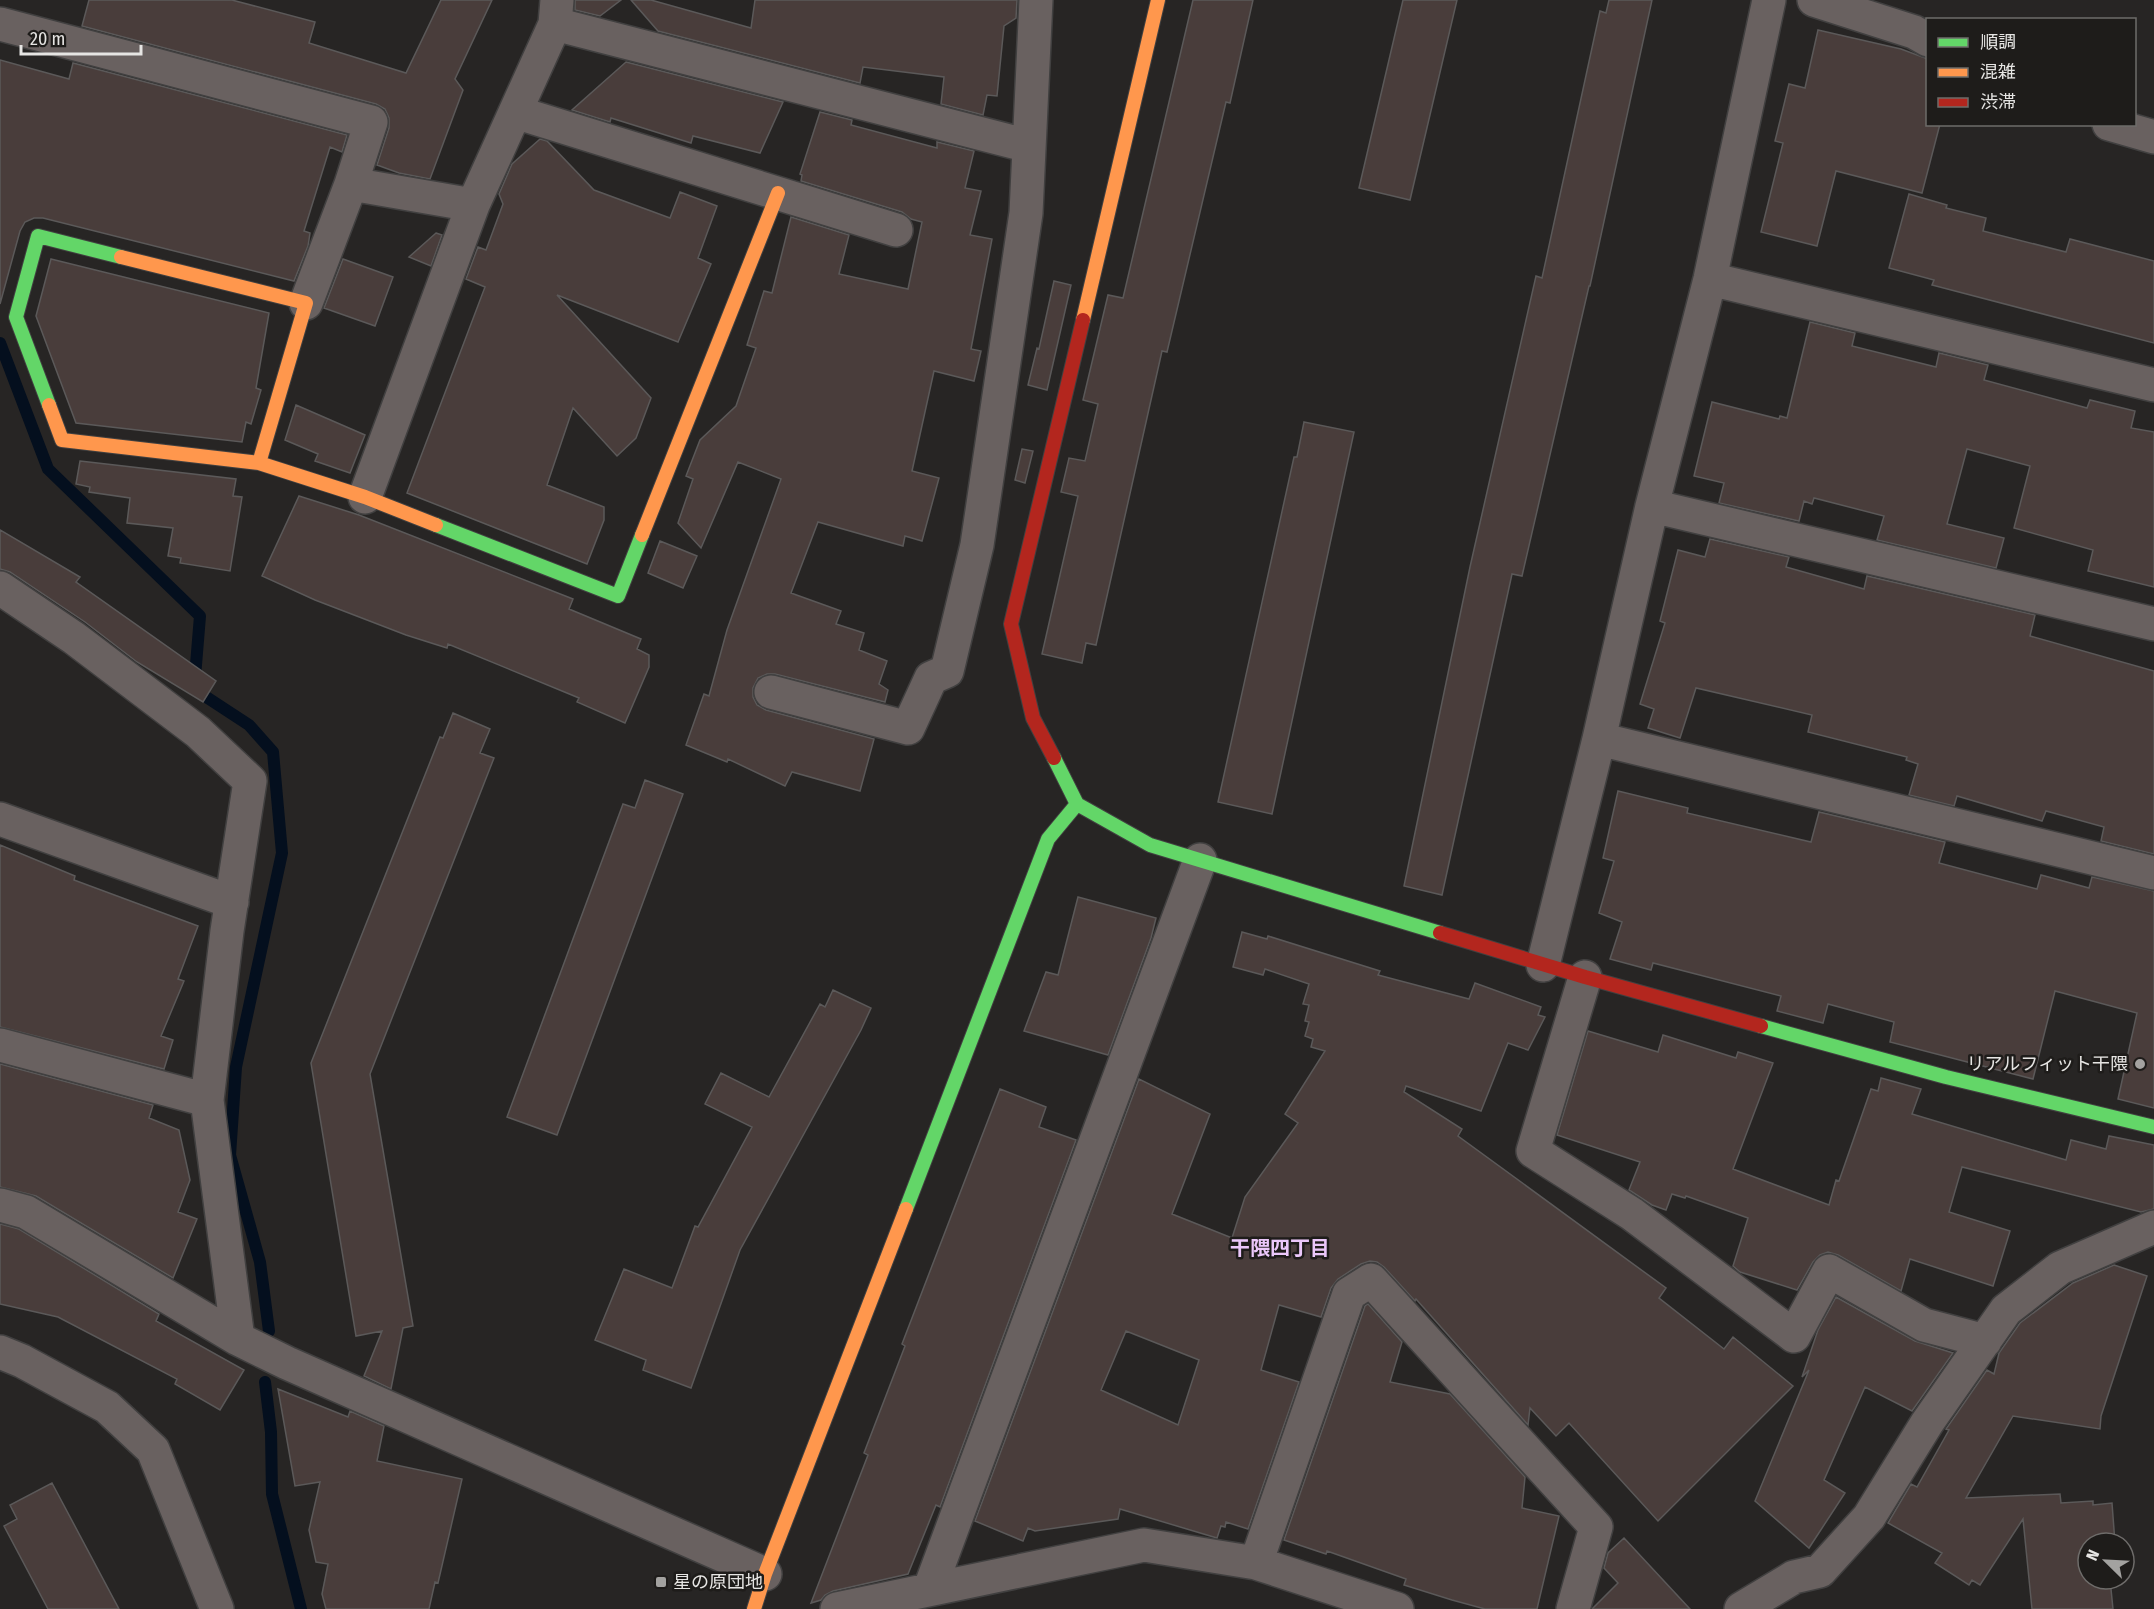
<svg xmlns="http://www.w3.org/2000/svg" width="2154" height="1609" font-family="'Fira Sans Condensed','Noto Sans JP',sans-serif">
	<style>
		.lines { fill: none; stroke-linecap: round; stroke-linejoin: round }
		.stream { stroke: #040f1e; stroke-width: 12 }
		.building { fill: #493d3b; stroke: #5b5959; stroke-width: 1.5; fill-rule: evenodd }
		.street-casing { stroke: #414040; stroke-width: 36 }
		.fast-casing { stroke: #414040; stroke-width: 16 }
		.slow-casing { stroke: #414040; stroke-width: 16 }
		.jam-casing { stroke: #414040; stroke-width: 16 }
		.street { stroke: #696160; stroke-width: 33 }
		.fast { stroke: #63d668; stroke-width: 14 }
		.slow { stroke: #ff974d; stroke-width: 14 }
		.jam { stroke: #b3261e; stroke-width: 14 }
		.poi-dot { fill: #a3a2a0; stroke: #1e1c1a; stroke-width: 2 }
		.labels { text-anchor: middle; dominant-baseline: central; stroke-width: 5; stroke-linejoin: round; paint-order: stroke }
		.poi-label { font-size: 18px; fill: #e6e5e3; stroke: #1e1c1a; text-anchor: end }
		.neighbourhood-label { font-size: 20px; font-weight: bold; fill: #ebc7fa; stroke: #1e1c1a }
	</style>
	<rect width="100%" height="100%" fill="#272524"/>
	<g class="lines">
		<path class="stream" d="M 0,343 L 48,469 L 200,616 L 194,689 L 249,725 L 273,752 L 282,853 L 236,1067 L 230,1155 L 260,1262 L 269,1331
			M 265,1382 L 271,1432 L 272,1494 L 301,1609"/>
	</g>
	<path class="building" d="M 89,0 L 232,0 L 315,22 L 309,43 L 406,73 L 441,0 L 492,0 L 455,79 L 463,90 L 430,179 L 399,173 L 377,165 L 389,128 L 389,118 L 385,109 L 376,104 L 82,26 Z
		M 575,0 L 621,0 L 600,16 L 575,10 Z
		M 631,0 L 651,0 L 751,28 L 755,0 L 1017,0 L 1016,18 L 1004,26 L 997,96 L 987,95 L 983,115 L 941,104 L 944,77 L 863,67 L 860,83 L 658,31 Z
		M 1193,0 L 1253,0 L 1230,103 L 1226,102 L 1167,352 L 1162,351 L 1096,645 L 1086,643 L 1082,663 L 1042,654 L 1078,496 L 1061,492 L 1069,458 L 1085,461 L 1098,404 L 1083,400 L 1108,295 L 1123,298 Z
		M 1403,0 L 1457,0 L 1410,200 L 1359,188 Z
		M 1609,0 L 1652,0 L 1590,286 L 1589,286 L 1522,576 L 1512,574 L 1442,895 L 1404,886 L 1470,567 L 1536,276 L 1542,278 L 1600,11 L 1606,13 Z
		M 1818,30 L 1901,49 L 1928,59 L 1928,124 L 1940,124 L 1922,193 L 1836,171 L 1817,246 L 1761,232 L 1783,143 L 1775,141 L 1789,84 L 1805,88 Z
		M 0,60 L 69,79 L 73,63 L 347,135 L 342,152 L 330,147 L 304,231 L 310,233 L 308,246 L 294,281 L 43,218 L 34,218 L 25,222 L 20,231 L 0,304 Z
		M 626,62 L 783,102 L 760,153 L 693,136 L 691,143 L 611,118 L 610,122 L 572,110 Z
		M 820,112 L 852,120 L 851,125 L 937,148 L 937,142 L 974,151 L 965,188 L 981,191 L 970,235 L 992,239 L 971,349 L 981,351 L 974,381 L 934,371 L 912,471 L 939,478 L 922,541 L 905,536 L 903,546 L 818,522 L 791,593 L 841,611 L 836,624 L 864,633 L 859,650 L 887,661 L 879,684 L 888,690 L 885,702 L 775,674 L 767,674 L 758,678 L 753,688 L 753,697 L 757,705 L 766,710 L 874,739 L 860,791 L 792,772 L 785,786 L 728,759 L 727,762 L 686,745 L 704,694 L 709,696 L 727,630 L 781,479 L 738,462 L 701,548 L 678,523 L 693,479 L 686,476 L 700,440 L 736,406 L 756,348 L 747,345 L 764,291 L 772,293 L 791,217 L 849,235 L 839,274 L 908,289 L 922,222 L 911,219 L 902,212 L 801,181 L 802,175 L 800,174 Z
		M 540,139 L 547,141 L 594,190 L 670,218 L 680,192 L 717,206 L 698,258 L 711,264 L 678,342 L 557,295 L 651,398 L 636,438 L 617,456 L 573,408 L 547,485 L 604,507 L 604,520 L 587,564 L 407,493 L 485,287 L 466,279 L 478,247 L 486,250 L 503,204 L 499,194 L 512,164 Z
		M 1909,194 L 1947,205 L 1946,208 L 1986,218 L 1983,231 L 2066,252 L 2070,239 L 2154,261 L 2154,343 L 1932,285 L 1934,280 L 1889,268 Z
		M 436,233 L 442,235 L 431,266 L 409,257 Z
		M 51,259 L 269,313 L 256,388 L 261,390 L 251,424 L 246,422 L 242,442 L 76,423 L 36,316 Z
		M 343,259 L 393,277 L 375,326 L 324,308 Z
		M 1054,281 L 1071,285 L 1047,390 L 1028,385 L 1037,348 L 1039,349 Z
		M 1810,322 L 1855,333 L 1852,346 L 1936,367 L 1939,353 L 1988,365 L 1984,380 L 2087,408 L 2090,400 L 2135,411 L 2131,428 L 2154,432 L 2154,587 L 2088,571 L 2093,550 L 2014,528 L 2030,466 L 1967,449 L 1947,524 L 2004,538 L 1996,568 L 1877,540 L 1884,516 L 1814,498 L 1812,504 L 1804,501 L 1799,521 L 1719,503 L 1724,483 L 1694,476 L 1712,402 L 1779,419 L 1780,416 L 1787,418 Z
		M 296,405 L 365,435 L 350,473 L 315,461 L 318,454 L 285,440 Z
		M 1304,422 L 1354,432 L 1272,814 L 1218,802 L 1294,457 L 1297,457 Z
		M 1022,449 L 1033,451 L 1025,483 L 1015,480 Z
		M 80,461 L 236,479 L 233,496 L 242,497 L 230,571 L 180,563 L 181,558 L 168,556 L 173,528 L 127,523 L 130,498 L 89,492 L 90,487 L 76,484 Z
		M 299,496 L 359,515 L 573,599 L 569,609 L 641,639 L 637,649 L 649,655 L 649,667 L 625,723 L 577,702 L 579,698 L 448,644 L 447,648 L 406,635 L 315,600 L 262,576 Z
		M 0,530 L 80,577 L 76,582 L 216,681 L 203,702 L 137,662 L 85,622 L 10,572 L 0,569 Z
		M 1710,539 L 1789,557 L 1786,567 L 1864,589 L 1867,576 L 2035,615 L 2030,636 L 2154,671 L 2154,854 L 2101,841 L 2104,827 L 2046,811 L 2042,821 L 1957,796 L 1954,806 L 1909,795 L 1918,764 L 1906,760 L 1907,757 L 1808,732 L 1812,715 L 1696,688 L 1680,738 L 1648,728 L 1654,709 L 1640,704 L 1665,623 L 1660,621 L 1678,550 L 1705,557 Z
		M 660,541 L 697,556 L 683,588 L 648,573 Z
		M 453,713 L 490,729 L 480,753 L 494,758 L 370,1074 L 413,1326 L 403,1328 L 391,1389 L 364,1376 L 382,1331 L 356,1336 L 311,1063 L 440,737 L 443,738 Z
		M 645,780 L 683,794 L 557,1135 L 507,1117 L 623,804 L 635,808 Z
		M 1618,791 L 1688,808 L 1687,813 L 1811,842 L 1819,812 L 1891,829 L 1945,842 L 1939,863 L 2037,889 L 2041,875 L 2089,888 L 2092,877 L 2154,891 L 2154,1108 L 2118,1099 L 2137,1013 L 2055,991 L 2033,1079 L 1890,1042 L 1894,1022 L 1828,1004 L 1823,1023 L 1777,1011 L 1781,996 L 1653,963 L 1651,970 L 1610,959 L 1622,922 L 1599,913 L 1614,861 L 1603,858 Z
		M 0,845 L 75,876 L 74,880 L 198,926 L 178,979 L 184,981 L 161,1036 L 173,1040 L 164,1069 L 0,1027 Z
		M 1078,897 L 1156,918 L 1151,938 L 1108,1055 L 1024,1031 L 1046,972 L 1058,975 Z
		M 1242,932 L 1267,939 L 1268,936 L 1380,971 L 1378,975 L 1469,999 L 1475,983 L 1541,1007 L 1538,1015 L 1545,1017 L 1528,1050 L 1508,1043 L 1481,1111 L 1406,1086 L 1404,1092 L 1462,1129 L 1458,1136 L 1666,1288 L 1659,1298 L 1724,1349 L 1733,1337 L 1793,1386 L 1658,1521 L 1569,1423 L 1556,1436 L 1530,1408 L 1528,1425 L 1416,1299 L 1415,1301 L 1384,1267 L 1377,1262 L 1370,1261 L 1361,1264 L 1338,1279 L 1331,1288 L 1321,1317 L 1279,1305 L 1261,1370 L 1299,1382 L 1248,1529 L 1226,1522 L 1225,1527 L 1221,1526 L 1217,1538 L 1120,1509 L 1118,1519 L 1035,1531 L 1028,1528 L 1023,1541 L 975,1521 L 1139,1079 L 1210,1114 L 1172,1214 L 1232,1238 L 1245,1197 L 1298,1123 L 1285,1114 L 1325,1051 L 1311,1047 L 1313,1039 L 1305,1036 L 1309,1022 L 1305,1021 L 1309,1005 L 1303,1004 L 1309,984 L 1265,969 L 1263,975 L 1233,967 ZM 1126,1331 L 1199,1360 L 1178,1425 L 1101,1390 Z
		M 833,990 L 871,1008 L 861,1030 L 740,1250 L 691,1388 L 643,1370 L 646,1360 L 595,1340 L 624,1269 L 672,1288 L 695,1226 L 698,1227 L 752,1127 L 705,1104 L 721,1073 L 769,1097 L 820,1004 L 825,1007 Z
		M 1588,1031 L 1658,1052 L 1663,1035 L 1736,1058 L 1738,1052 L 1773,1063 L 1733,1169 L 1829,1205 L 1836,1180 L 1839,1181 L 1871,1089 L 1878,1091 L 1881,1078 L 1921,1089 L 1912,1114 L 2066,1160 L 2071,1140 L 2106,1149 L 2109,1136 L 2154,1145 L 2154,1209 L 2141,1212 L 1962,1167 L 1949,1212 L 2010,1231 L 1993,1286 L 1910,1259 L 1901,1291 L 1838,1255 L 1828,1252 L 1820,1255 L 1813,1262 L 1797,1290 L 1740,1272 L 1733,1266 L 1748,1218 L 1686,1196 L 1685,1198 L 1672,1194 L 1666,1210 L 1652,1205 L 1629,1190 L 1640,1162 L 1557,1135 Z
		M 0,1064 L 153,1105 L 149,1118 L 179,1130 L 190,1180 L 178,1212 L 197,1219 L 173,1278 L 36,1196 L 0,1187 Z
		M 1000,1089 L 1046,1107 L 1039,1127 L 1076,1140 L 940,1507 L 936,1505 L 908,1574 L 833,1591 L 825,1595 L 821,1600 L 811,1603 L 868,1455 L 864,1453 L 905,1346 L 902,1344 Z
		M 0,1224 L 19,1229 L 159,1314 L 156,1321 L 244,1370 L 220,1410 L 175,1384 L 177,1379 L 58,1317 L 0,1304 Z
		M 2114,1265 L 2147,1276 L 2101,1416 L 2100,1429 L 2013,1416 L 1966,1498 L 2060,1494 L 2061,1503 L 2093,1501 L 2093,1505 L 2112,1503 L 2115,1543 L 2088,1543 L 2088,1579 L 2110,1579 L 2113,1609 L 2032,1609 L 2023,1519 L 1980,1585 L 1972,1580 L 1969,1585 L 1935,1563 L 1942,1553 L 1888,1523 L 1911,1484 L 1917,1487 L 1949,1430 L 1946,1429 L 1987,1370 L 1994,1374 L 1999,1353 L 2020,1323 L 2073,1283 Z
		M 1836,1297 L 1915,1341 L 1953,1353 L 1912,1411 L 1865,1387 L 1824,1480 L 1845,1493 L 1809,1548 L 1755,1501 L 1809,1370 L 1802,1377 L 1818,1330 Z
		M 1368,1304 L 1402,1342 L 1390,1382 L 1450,1394 L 1525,1477 L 1522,1508 L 1559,1516 L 1537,1609 L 1485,1609 L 1452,1600 L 1404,1585 L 1406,1579 L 1327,1551 L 1326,1554 L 1284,1540 L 1365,1306 Z
		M 278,1389 L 348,1417 L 350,1411 L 384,1426 L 377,1461 L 462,1479 L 438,1583 L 435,1582 L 429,1609 L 326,1609 L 322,1594 L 328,1564 L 316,1562 L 309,1530 L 320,1482 L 295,1486 Z
		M 52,1483 L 119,1609 L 48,1609 L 4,1526 L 17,1519 L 10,1505 Z
		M 1624,1538 L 1690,1609 L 1592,1609 L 1618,1583 L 1604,1568 L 1608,1553 Z"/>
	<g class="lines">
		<g class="street-casing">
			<path id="street" d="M 1814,0 L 1914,32 L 1928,40
				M 0,24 L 371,122 L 351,184 L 473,205
				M 555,24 L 1029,146
				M 515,112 L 896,230
				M 2109,124 L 2154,137
				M 1710,279 L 2154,385
				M 306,303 L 351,184
				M 365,497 L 473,205 L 555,24 L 557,0
				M 1652,506 L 2154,624
				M 0,588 L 74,638 L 198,732 L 250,781 L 227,931 L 207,1100 L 238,1339
				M 771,692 L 908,728 L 931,678 L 947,671 L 977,545 L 1026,213 L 1036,0
				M 1599,739 L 2154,873
				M 0,819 L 232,902
				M 1543,965 L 1599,739 L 1652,506 L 1710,279 L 1769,0
				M 1585,977 L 1533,1151 L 1632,1214 L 1794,1336 L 1829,1271 L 1924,1325 L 1985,1341
				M 0,1045 L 207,1100
				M 0,1205 L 26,1212 L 238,1339 L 287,1363 L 765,1574
				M 0,1352 L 22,1361 L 107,1407 L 153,1450 L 217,1609
				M 1256,1563 L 1349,1294 L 1371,1280 L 1596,1527 L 1573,1609
				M 930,1588 L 1200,860
				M 837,1609 L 1144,1545 L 1256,1563 L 1397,1609
				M 1741,1609 L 1794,1577 L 1820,1571 L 1869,1517 L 1927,1423 L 2006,1310 L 2060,1268 L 2154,1227"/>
		</g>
		<g class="fast-casing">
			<path id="fast" d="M 49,405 L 16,317 L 38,236 L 121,257
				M 436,525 L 618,596 L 642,535
				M 1054,758 L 1077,804 L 1150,845 L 1440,933
				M 1761,1026 L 1946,1077 L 2154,1127
				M 906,1209 L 1048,839 L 1077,804"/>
		</g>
		<g class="slow-casing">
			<path id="slow" d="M 121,257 L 306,303 L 259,463
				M 1083,320 L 1158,0
				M 49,405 L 62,440 L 259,463 L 365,497 L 436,525
				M 642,535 L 778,193
				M 754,1609 L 765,1574 L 906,1209"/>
		</g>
		<g class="jam-casing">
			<path id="jam" d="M 1054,758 L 1033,718 L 1011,624 L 1083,320
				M 1440,933 L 1585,977 L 1761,1026"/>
		</g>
		<use href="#street" class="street"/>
		<use href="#fast" class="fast"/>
		<use href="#slow" class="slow"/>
		<use href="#jam" class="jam"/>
	</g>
	<g class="poi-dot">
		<circle cx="2140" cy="1064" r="6"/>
		<rect x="655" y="1576" width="12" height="12" rx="3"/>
	</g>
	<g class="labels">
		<g class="poi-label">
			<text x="2128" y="1064">リアルフィット干隈</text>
			<text x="673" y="1582" text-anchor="start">星の原団地</text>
		</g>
		<g class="neighbourhood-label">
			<text x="1280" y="1248">干隈四丁目</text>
		</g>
	</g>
	<rect x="1926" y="18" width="210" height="108" fill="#1e1c1a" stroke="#6e6c6a" stroke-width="1.5"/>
	<rect x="1938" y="38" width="30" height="9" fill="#63d668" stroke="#6e6c6a" stroke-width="1.5"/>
	<text x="1980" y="48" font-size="18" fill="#e6e5e3">順調</text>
	<rect x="1938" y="68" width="30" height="9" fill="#ff974d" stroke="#6e6c6a" stroke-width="1.5"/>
	<text x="1980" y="78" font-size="18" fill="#e6e5e3">混雑</text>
	<rect x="1938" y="98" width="30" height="9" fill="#b3261e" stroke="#6e6c6a" stroke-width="1.5"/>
	<text x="1980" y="108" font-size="18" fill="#e6e5e3">渋滞</text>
	<g transform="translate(2106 1561) rotate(294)"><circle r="28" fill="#1e1c1a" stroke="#6e6c6a" stroke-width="1.5"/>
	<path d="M0-4.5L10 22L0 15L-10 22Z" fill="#a3a2a0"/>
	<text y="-9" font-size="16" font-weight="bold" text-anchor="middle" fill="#e6e5e3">N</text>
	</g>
	<path d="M21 45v9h120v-9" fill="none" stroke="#e6e5e3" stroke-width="3"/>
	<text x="30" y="45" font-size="18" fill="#e6e5e3" stroke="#1e1c1a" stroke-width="4.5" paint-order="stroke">20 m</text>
</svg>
